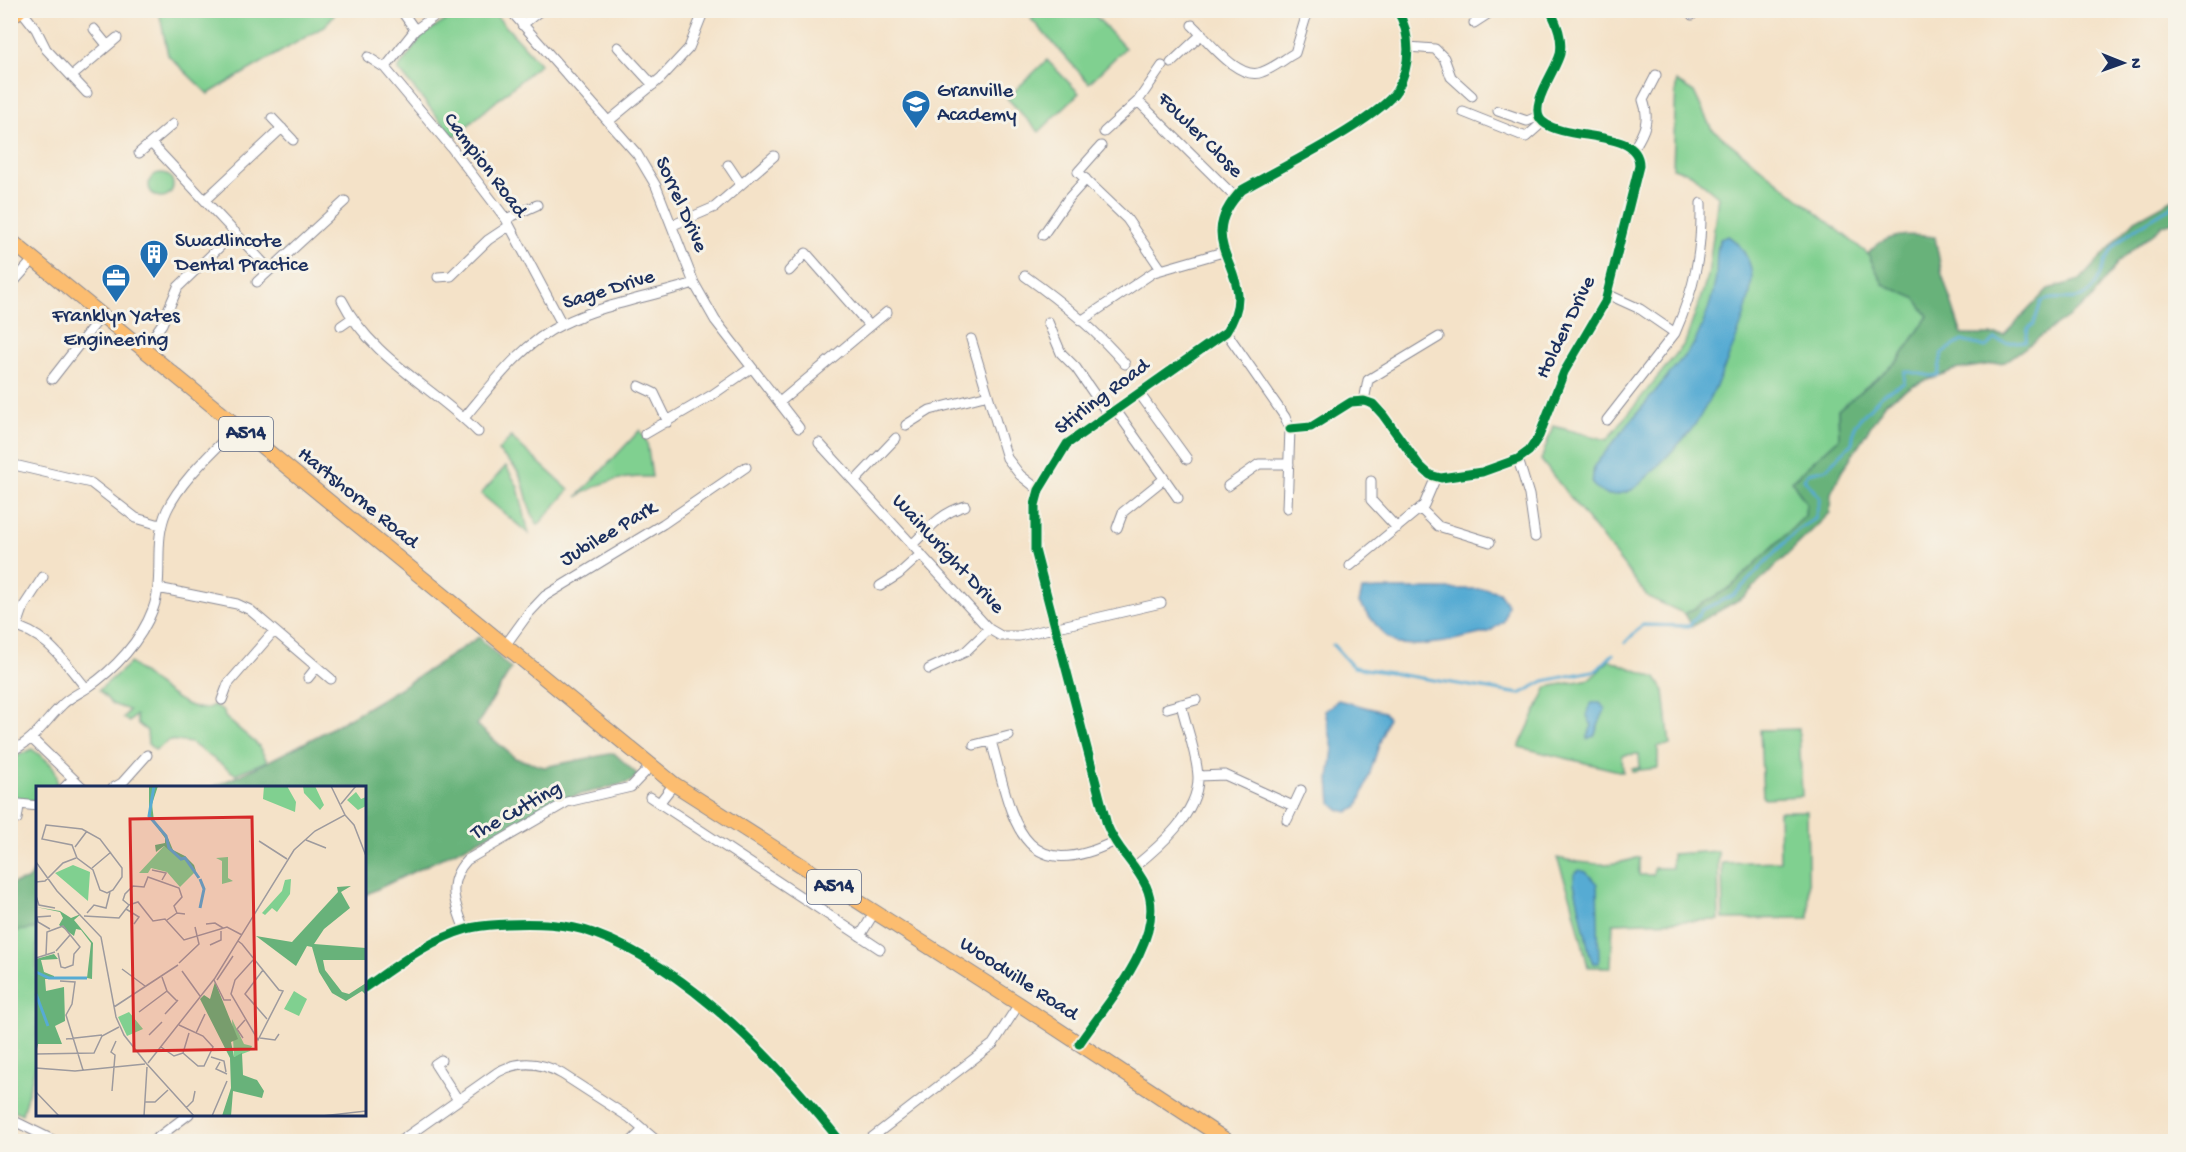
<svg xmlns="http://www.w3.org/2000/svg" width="2186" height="1152" font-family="'Gochi Hand',sans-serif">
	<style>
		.green { fill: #80d090; stroke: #4e8077; stroke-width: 1.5 }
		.forest { fill: #68b27a; stroke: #42706c; stroke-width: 1.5 }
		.water { fill: #57abd3; stroke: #396d98; stroke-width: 1.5 }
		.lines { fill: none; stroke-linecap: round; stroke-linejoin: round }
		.stream { stroke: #57abd3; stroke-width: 3 }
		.minor-casing { stroke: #888893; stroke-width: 11 }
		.primary-casing { stroke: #888893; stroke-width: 16 }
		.trunk-casing { stroke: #888893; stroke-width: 17 }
		.minor { stroke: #fff; stroke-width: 9 }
		.primary { stroke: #fcbd6f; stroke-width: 14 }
		.trunk { stroke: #fcbd6f; stroke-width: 15 }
		.cycleway-casing { stroke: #f7f3e8; stroke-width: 13 }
		.cycleway { stroke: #00873e; stroke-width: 9 }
		.labels { text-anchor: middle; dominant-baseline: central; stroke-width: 6; stroke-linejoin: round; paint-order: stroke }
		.shield { fill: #f7f3e8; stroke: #5d6a87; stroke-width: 1.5 }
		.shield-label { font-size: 20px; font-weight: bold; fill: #1b2f5e }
		.poi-label { font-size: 21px; fill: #1b2f5e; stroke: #f7f3e8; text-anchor: start }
		.street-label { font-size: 21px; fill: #1b2f5e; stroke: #f7f3e8 }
		.inset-river { fill: none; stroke: #57abd3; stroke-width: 3 }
		.inset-road { fill: none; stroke: #9d9a9e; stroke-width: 1.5 }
		.view { fill: #d62828; fill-opacity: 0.15; stroke: #d62828; stroke-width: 3 }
		.inset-edge { fill: none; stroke: #1b2f5e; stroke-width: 3 }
	</style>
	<rect width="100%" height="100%" fill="#f7f3e8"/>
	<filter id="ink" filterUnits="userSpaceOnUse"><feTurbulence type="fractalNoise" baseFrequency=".0167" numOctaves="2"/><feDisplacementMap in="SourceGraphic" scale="12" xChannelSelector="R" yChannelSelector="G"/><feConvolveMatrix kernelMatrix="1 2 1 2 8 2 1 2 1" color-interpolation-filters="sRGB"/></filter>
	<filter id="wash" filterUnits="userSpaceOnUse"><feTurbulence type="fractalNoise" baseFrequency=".008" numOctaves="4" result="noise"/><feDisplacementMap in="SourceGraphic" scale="24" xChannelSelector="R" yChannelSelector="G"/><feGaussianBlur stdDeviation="1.35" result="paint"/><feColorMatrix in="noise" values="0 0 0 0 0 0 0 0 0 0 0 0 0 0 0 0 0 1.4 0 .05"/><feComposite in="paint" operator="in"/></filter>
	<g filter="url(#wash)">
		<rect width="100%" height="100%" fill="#f4e2c8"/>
		<path class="green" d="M 159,11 L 159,10 L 337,11 L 325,26 L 208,94 L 168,55 Z
			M 460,11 L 492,11 L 540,64 L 454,137 L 398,69 L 422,36 Z
			M 1039,11 L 1091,11 L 1125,48 L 1089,83 L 1031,19 Z
			M 1047,60 L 1079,93 L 1039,132 L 1007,98 Z
			M 1676,81 L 1694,92 L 1711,128 L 1868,254 L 1883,284 L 1915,298 L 1928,316 L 1899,360 L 1838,410 L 1839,438 L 1792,481 L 1806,503 L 1805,516 L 1731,587 L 1685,614 L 1648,597 L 1541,460 L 1553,426 L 1607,440 L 1685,343 L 1708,276 L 1718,196 L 1691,174 L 1673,168 Z
			M149 185a12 12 0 1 1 24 0a12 12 0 1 1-24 0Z
			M 640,430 L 647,442 L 652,477 C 622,476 602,481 577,497 Z
			M 511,437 L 569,490 L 538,525 C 525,506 528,489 518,472 C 513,464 504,457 498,451 Z
			M 506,466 L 518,487 L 529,534 L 481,494 Z
			M 1610,660 L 1656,678 L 1664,691 L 1670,745 L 1658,746 L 1658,768 L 1632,771 L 1632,768 L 1640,768 L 1639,754 L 1622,755 L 1623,772 L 1519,747 L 1547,687 L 1590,679 Z
			M 130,663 C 146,675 195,722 213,705 L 224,711 L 225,717 L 258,745 L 267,761 L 235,774 L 191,743 L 170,740 L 155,750 L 148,744 L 147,731 L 137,723 L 136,715 L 129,722 L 123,718 L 129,710 L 112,704 L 99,690 Z
			M 1799,729 L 1802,796 L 1763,798 L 1760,730 Z
			M 32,749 C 46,760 61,767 56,787 L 38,788 L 37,800 L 20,802 L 11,798 L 10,759 Z
			M 1779,811 L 1807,811 L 1809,918 L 1723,919 L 1722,863 L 1780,861 Z
			M 1718,851 L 1719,920 L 1613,923 L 1611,967 L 1588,967 L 1571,898 L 1557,858 C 1586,864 1611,868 1639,857 L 1639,875 L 1653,875 L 1654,868 L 1672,868 L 1672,854 Z
			M 37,928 L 37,1061 L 22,1114 L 11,1109 L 11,932 Z"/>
		<path class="forest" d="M 2175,198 L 2175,221 L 2162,226 L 2118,262 L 2090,301 L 2005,362 L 1954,370 L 1914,385 L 1886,402 L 1842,471 L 1831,493 L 1830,513 L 1744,597 L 1692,626 L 1685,614 L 1731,587 L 1805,516 L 1806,503 L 1792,481 L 1839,438 L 1838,410 L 1899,360 L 1928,316 L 1915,298 L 1883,284 L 1868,254 C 1885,232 1910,234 1935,237 L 1942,274 L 1962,335 L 2004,335 L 2048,289 L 2080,280 L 2135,220 Z
			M 479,637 L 511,669 L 477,725 L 515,758 L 544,767 L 614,753 L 638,775 L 630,782 L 566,798 L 365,895 L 364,788 L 211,788 C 306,747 393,694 479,637 Z
			M 37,869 L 37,928 L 11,932 L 11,884 L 27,880 Z"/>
		<path class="water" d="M 1728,236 C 1739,243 1748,256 1751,269 C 1758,299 1711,405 1691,430 C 1681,442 1645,481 1633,489 C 1628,492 1616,495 1611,495 C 1603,495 1597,489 1592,484 L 1594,466 L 1694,344 C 1704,323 1713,299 1716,276 C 1717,263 1715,251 1720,239 Z
			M 1378,589 L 1487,589 L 1499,592 L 1508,605 L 1504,621 L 1489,632 L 1445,642 L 1419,645 L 1397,644 L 1383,634 L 1359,603 L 1362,590 Z
			M 1338,700 L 1384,712 L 1388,718 L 1364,791 L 1357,808 L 1348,812 L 1339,810 L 1331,803 L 1329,779 L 1333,749 L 1325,711 Z
			M 1592,703 L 1600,703 L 1605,709 L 1594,736 L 1587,739 L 1592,725 C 1586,717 1585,711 1592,703 Z
			M 1579,870 L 1586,872 L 1597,884 L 1599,963 L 1593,963 L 1590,956 L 1574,883 L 1574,874 Z"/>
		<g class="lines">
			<path class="stream" d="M 1625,643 L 1642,625 L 1689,626 L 1702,610 L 1734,595 L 1797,530 L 1815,519 L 1820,498 L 1804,479 L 1808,473 L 1826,469 L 1852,443 L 1855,424 L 1884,393 L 1904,383 L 1905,371 L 1931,376 L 1938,375 L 1942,353 L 1962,341 L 1986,347 L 1995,339 L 2007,343 L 2026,341 L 2028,328 L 2034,324 L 2041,302 C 2055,294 2072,303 2086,295 C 2100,286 2102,260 2114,247 C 2131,229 2154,217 2176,204
				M 1333,645 L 1353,667 L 1520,694 L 1544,681 L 1597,670 L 1613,654"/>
		</g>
	</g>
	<g filter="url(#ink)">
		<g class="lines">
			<g class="minor-casing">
				<path id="minor" d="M 21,10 L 36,29 L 46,49 L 87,93
					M 401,10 L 415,30
					M 510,10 L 637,154 L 656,186 L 694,283 L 715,320 L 799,428
					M 1692,15 L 1692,10
					M 1474,23 L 1494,10
					M 522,25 L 541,10
					M 1192,25 C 1208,40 1239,82 1262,72 C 1274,68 1284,59 1295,53 L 1308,10
					M 94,29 L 107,45
					M 618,47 L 653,85
					M 1408,47 L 1435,49 L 1444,58 L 1451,77 L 1472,96
					M 368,57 L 385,68 L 451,147 L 506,219 L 562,324
					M 1171,63 L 1202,34
					M 385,68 L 415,30 L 443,10
					M 72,76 L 117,38
					M 1138,101 L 1235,197
					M 1498,111 L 1527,121 L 1539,116
					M 1463,112 L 1526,137 L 1543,122
					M 272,118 L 293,140
					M 610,120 L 661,78 L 689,48 L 704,10
					M 1104,132 L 1138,101 L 1162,66
					M 151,143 L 270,270
					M 1101,146 L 1078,172 L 1127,219 L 1161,269
					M 1634,148 C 1645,131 1650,119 1643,100 L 1656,75
					M 139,153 L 173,124
					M 728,165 L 740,183
					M 205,200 L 282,128
					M 506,219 L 537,205
					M 673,225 L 715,207 L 774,156
					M 1043,235 L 1068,199 L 1086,179
					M 789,271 L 806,253 L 870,326
					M 1025,276 C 1062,302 1096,330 1125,364
					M 438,277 L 451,276 L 488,240 L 509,226
					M 257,282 L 345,201
					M 10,286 L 34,259
					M 1607,294 L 1640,309 L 1675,333 C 1695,287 1702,253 1701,203
					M 342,300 C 371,358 433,387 478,432
					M 1081,321 L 1154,272 L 1223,252
					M 1048,322 L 1061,353 L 1076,368 L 1108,414
					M 341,326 L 351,319
					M 1226,332 L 1285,417 L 1290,429 L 1287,508
					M 971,339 L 1007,458 L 1020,475 L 1039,490
					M 144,350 L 162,324 L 178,287 L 235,232
					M 52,379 L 102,315
					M 639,386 L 654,393 L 668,422
					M 1139,393 L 1187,459
					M 781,401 L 887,312
					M 1364,401 L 1368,380 L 1439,337
					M 1115,409 L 1178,498
					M 464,418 C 492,385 522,343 563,324 C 604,304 651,297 694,283
					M 1607,420 L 1675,333
					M 906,425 L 930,410 L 988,395
					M 1290,429 L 1311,427 L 1351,402 L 1364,401 L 1373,404 L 1383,415 L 1419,465 L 1430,475 L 1441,478 L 1482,472 L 1518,459 L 1529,451 L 1539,436 L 1564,372 L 1605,302 L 1639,166 C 1640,128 1566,142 1543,122 C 1526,108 1556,71 1560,54 C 1563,38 1557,24 1550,10
					M 645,434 L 712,395 L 751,368
					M 819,443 L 989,629 L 1001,636 L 1019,636 L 1161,603
					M 1518,459 L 1529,495 L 1535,537
					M 10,464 L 91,483 L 136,518 L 160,525
					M 855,481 L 896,438
					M 1371,481 L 1371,500 L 1397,528
					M 1228,486 L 1259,464 L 1289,464
					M 1420,508 L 1438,526 L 1490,542
					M 1117,528 L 1123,512 L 1164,479
					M 912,545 C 928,529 942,512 965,506
					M 1350,566 L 1424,505 L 1436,477
					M 880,586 L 899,574 L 921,554
					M 158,588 L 237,604 L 250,610 L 331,679
					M 10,626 C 45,630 66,664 86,688
					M 17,626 L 24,606 L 43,577
					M 504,647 L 528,614 L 545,596 L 663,524 L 746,467
					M 929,669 L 965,652 L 989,629
					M 308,678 L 316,668
					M 222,700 L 228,684 L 274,631
					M 1167,708 L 1196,700
					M 31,738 L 83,788
					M 991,741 C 1012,813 1017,889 1113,842
					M 974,745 L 1009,736
					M 10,751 C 33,743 45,721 61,706 C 68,698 78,694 87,688 C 115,669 141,641 153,609 C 165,577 152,542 167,510 C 182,479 213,452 237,427
					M 1198,776 L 1225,775 L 1293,806
					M 64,788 L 73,779
					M 113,788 L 122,783 L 147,755
					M 650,797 L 880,949
					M 660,802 L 674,784
					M 10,803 L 38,806
					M 17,819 L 19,806
					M 1287,820 L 1301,790
					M 1134,867 C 1159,847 1199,813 1198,777 C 1197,753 1186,727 1181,704
					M 465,930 C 455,904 445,883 467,860 L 567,802 L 631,787 L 651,766
					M 860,936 L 874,913
					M 364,988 C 396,966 429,940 467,929 C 480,925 494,925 507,924 C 536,923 566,923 593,933 C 688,967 779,1064 841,1142
					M 1079,1044 C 1106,1004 1169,936 1146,886 C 1135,863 1116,849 1107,825 L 1035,550 L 1035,505 L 1039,490 L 1067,444 L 1226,332 C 1267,272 1185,249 1242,190 C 1276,170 1379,120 1397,90 C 1411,65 1412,35 1397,10
					M 441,1060 L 435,1064 L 458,1100
					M 10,1119 L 57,1142
					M 152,1142 L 189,1114
					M 399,1142 L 498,1072 C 519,1060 541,1062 562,1074 L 630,1118 L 658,1142
					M 631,1142 L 644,1129
					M 866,1142 L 993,1044 L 1019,1004"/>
			</g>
			<g class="primary-casing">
				<path id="primary" d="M 10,240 L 674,784 L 1019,1004 L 1229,1142"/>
			</g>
			<g class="trunk-casing">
				<path id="trunk" d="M 10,17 L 19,10"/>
			</g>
			<use href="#minor" class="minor"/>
			<use href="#primary" class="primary"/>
			<use href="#trunk" class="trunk"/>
			<g class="cycleway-casing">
				<path id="cycleway" d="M 1290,429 L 1311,427 L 1351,402 L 1364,401 L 1373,404 L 1383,415 L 1419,465 L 1430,475 L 1441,478 L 1482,472 L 1518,459 L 1529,451 L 1539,436 L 1564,372 L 1605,302 L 1639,166 C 1640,128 1566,142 1543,122 C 1526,108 1556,71 1560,54 C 1563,38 1557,24 1550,10
					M 364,988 C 396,966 429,940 467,929 C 480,925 494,925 507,924 C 536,923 566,923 593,933 C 688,967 779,1064 841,1142
					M 1079,1044 C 1106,1004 1169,936 1146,886 C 1135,863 1116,849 1107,825 L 1035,550 L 1035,505 L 1039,490 L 1067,444 L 1226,332 C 1267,272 1185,249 1242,190 C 1276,170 1379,120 1397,90 C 1411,65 1412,35 1397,10"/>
			</g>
			<use href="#cycleway" class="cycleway"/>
		</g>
	</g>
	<defs>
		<g id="school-pin" transform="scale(1.5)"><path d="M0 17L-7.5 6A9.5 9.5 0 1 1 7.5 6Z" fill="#1f6fb2" stroke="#f7f3e8"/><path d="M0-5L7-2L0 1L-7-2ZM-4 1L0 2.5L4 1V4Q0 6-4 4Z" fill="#fff"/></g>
		<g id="building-pin" transform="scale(1.5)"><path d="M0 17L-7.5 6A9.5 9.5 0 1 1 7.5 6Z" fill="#1f6fb2" stroke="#f7f3e8"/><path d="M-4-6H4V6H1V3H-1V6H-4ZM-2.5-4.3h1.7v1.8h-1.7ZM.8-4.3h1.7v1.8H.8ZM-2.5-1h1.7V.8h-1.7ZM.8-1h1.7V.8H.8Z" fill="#fff"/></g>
		<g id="office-pin" transform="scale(1.5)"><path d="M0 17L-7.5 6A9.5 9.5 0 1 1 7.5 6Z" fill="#1f6fb2" stroke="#f7f3e8"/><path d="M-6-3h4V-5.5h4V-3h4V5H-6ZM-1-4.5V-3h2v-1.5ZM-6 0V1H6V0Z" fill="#fff"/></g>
	</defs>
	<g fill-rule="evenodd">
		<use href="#school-pin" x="916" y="104"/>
		<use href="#building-pin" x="154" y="254"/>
		<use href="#office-pin" x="116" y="278"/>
	</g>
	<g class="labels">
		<g class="shield">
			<rect x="219" y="417" width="54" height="34" rx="4.5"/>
			<rect x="807" y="870" width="54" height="34" rx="4.5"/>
		</g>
		<g class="shield-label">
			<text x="246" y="434">A514</text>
			<text x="834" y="887">A514</text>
		</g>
		<g class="poi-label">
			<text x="937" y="92">Granville<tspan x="937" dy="24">Academy</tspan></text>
			<text x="175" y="242">Swadlincote<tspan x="175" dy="24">Dental Practice</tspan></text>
			<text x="116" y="317" text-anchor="middle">Franklyn Yates<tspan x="116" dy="24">Engineering</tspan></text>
		</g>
		<g class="street-label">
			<text transform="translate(1199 136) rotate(45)">Fowler Close</text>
			<text transform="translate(484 166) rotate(53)">Campion Road</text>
			<text transform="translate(680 205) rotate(66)">Sorrel Drive</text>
			<text transform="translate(609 291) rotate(-17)">Sage Drive</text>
			<text transform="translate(1567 328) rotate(-64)">Holden Drive</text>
			<text transform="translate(1103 398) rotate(-37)">Stirling Road</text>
			<text transform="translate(357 499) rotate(39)">Hartshorne Road</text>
			<text transform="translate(609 535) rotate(-31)">Jubilee Park</text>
			<text transform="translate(947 555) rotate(47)">Wainwright Drive</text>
			<text transform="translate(517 812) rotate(-29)">The Cutting</text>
			<text transform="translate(1018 980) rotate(33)">Woodville Road</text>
		</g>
	</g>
	<g transform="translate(36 786)">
		<rect width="330" height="330" fill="#f4e2c8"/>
		<path d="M 228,0 L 251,0 L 260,16 L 259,26 L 227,13 ZM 267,0 L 279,0 L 288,19 L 284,24 L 268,7 ZM 320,6 L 325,13 L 330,11 L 330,20 L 322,24 L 311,14 ZM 128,60 L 149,73 L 160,85 L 144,101 L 131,86 L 115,82 L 112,87 L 103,87 ZM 192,71 L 192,92 L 197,95 L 186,98 L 186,75 L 180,72 ZM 37,79 L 54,86 L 52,115 L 19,87 ZM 255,93 L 254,108 L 241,126 L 236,122 L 229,129 L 226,127 L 246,105 L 249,94 ZM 258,205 L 271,213 L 263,230 L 248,223 ZM 93,226 L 107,243 L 91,250 L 82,231 ZM 196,233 L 208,258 L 216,260 L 214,265 L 198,271 Z" fill="#80d090"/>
		<path d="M 113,0 L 122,0 L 116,18 L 118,35 L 132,52 L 137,64 L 149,70 L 158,79 L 160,85 L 149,73 L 145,74 L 128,60 L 120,66 L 119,59 L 129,57 L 129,52 L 113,30 ZM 315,100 L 305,106 L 314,122 L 288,143 L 278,158 L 330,162 L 330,174 L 287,174 L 289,184 L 306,206 L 313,208 L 330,197 L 330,209 L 326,205 L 310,215 L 296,207 L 283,186 L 276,161 L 271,160 L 260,180 L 220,150 L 256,156 L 302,106 L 301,101 ZM 0,121 L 24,125 L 35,132 L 45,128 L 38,134 L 57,157 L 56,193 L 51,192 L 55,157 L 45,144 L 40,143 L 38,150 L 23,139 L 27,132 L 24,126 ZM 18,168 L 22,173 L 5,174 L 8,186 L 18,190 L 18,193 L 9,193 L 10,205 L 28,201 L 29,235 L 19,240 L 26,258 L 2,258 L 1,263 L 0,173 ZM 179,196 L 202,253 L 195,256 L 198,271 L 206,267 L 207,289 L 221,294 L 228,305 L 226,312 L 197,305 L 195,330 L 186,330 L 195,302 L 194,272 L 164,213 L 168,209 L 174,213 Z" fill="#68b27a"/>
		<path class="inset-river" d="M 118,0 L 113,30 L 130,50 L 133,62 L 145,73 L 149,72 L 163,92M 164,122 L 168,103 L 164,93M 0,186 L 13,192 L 51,192M 0,208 L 12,240"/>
		<path class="inset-road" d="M 305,18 L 320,0M 309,29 L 318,39 L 330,70M 10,39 L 46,43 L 64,53 L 86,82 L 86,91 L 77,104 L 71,107 L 64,104 L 57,84 L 41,72 L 36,59 L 6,53 ZM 270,54 L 290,62M 223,55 L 251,73M 39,61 L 51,45M 0,76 L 21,105 L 65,151 L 80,231 L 88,249 L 110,277M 56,82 L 75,66M 116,84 L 130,87 L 126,94M 0,96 L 9,95 L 27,77 L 40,72M 0,110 L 3,119 L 19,122M 93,119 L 87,114 L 89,108 L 97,100 L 108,101 L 112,91 L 143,102 L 146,111 L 138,120 L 141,127M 90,123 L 103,131 L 98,138M 51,127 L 58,119 L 70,122 L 74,106M 48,130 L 83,132 L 93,119 L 102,116 L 117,135 L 129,133 L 148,154 L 191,141 L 206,149M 131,134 L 141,127 L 149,128M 170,138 L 179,137 L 187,142M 14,143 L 2,136 L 1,131 L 15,130M 202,155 L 206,158 L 218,173 L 243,204 L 247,205 L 222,254 L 195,208 L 199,194 L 218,173M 174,159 L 185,154 L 185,145M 20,165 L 34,149M 10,169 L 11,146 L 27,140 L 44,161 L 38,168 L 37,179 L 29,182 L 25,181 L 22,167M 0,172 L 19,166M 143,177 L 163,158 L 159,141M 86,183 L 109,200M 227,184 L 209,208 L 231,233M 146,185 L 164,210M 126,191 L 131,205 L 141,215M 178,194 L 188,214 L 195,214M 181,194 L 197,170M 24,195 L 39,196 L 36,218 L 30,229 L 47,284M 78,221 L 142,179M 103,226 L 131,205M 129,228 L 142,214M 143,239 L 167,250 L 177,261 L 168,280 L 162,280 L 147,267 L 153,247M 160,247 L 169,228M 113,249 L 126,236M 207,252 L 201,243 L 209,234M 224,252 L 239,254 L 243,248M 30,253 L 66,249M 125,261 L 138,270 L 147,267M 0,268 L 58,267 L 66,250 L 83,241M 175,271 L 188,275 L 190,286M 184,276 L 180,283 L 191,288M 110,277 L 158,330M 112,277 L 179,192 L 258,64 L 279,45 L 309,29 L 295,0M 0,282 L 39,285 L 109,278M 76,305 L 79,269 L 75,266 L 80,255M 0,306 L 23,330M 109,316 L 119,316 L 132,304M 150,322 L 157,315 L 159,305M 108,330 L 111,281M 176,330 L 191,295M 286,330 L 330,325"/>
		<path class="view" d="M 216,31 L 220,263 L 98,265 L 94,33 Z"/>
		<rect width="330" height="330" class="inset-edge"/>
	</g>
	<rect width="2186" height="1152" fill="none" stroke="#f7f3e8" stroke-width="36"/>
	<g transform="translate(2123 63) rotate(91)" stroke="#f7f3e8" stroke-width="4.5" paint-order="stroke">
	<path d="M0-4.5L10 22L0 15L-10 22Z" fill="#1b2f5e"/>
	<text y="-9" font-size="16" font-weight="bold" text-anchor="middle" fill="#1b2f5e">N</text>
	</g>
</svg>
